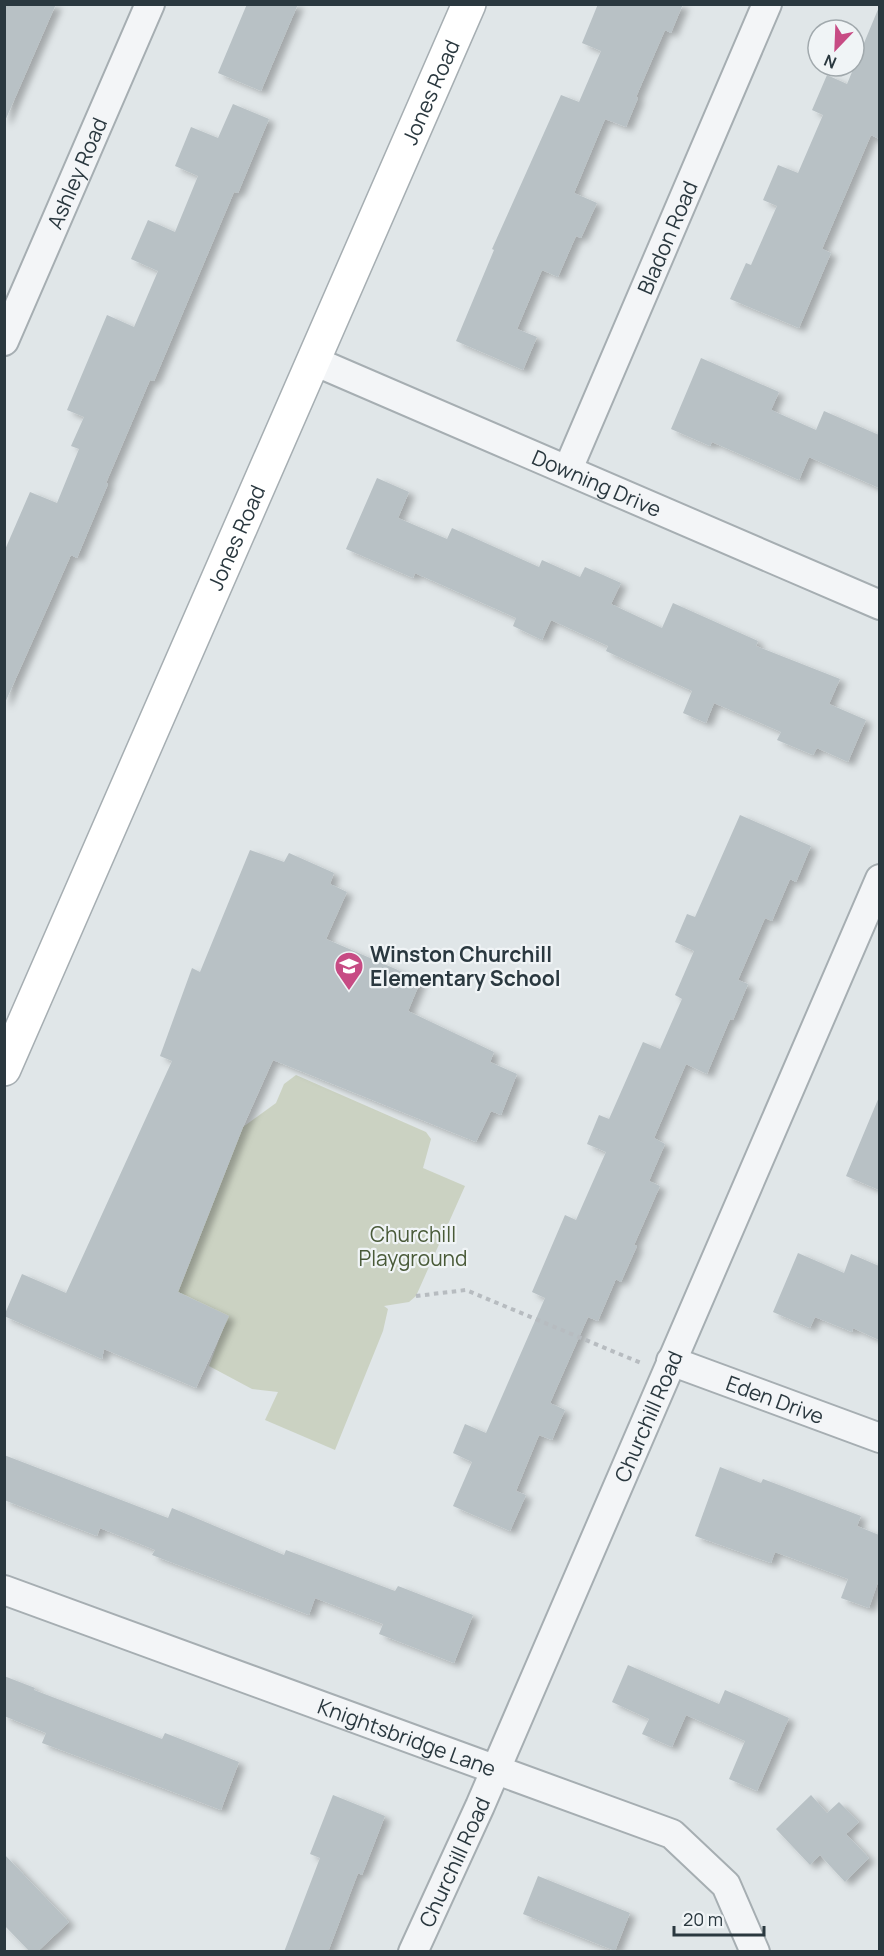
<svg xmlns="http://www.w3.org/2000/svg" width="884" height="1956" font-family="Manrope,sans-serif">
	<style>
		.green { fill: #cbd2c2 }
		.building { fill: #b8c1c5; filter: url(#shadow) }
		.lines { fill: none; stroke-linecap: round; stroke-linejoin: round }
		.street-casing { stroke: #a6aeb2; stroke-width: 32 }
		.secondary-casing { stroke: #a6aeb2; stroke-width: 36 }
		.path { stroke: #b7bcc0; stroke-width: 4; stroke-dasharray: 4.5 4.5; stroke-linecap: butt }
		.street { stroke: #f3f5f7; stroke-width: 28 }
		.secondary { stroke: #fff; stroke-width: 33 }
		.labels { text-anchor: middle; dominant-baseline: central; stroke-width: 4.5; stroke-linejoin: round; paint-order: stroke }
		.street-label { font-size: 21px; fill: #2a383f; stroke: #f0f4f6 }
		.poi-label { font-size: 21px; font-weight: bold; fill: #2a383f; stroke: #f0f4f6; text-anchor: start }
		.park-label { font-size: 21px; fill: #495a38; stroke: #f0f4f6 }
	</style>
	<defs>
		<filter id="shadow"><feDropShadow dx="6" dy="4" stdDeviation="3" flood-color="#0004"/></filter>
	</defs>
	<rect width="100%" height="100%" fill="#e0e6e8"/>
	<path class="green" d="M 296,1075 L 426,1132 L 431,1139 L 423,1168 L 465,1186 L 416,1296 L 409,1302 L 384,1306 L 388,1309 L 383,1331 L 335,1450 L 265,1420 L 278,1392 L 252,1389 L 209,1366 L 228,1316 L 178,1292 L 243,1127 L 276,1103 L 284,1084 Z"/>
	<path class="building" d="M 4,4 L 56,4 L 5,121 L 4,121 Z
		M 247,4 L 298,4 L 261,91 L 218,73 Z
		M 598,4 L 683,4 L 671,33 L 665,30 L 636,97 L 638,98 L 626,127 L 605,119 L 574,193 L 597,203 L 581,238 L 576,236 L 558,277 L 542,270 L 517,329 L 537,337 L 523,370 L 456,341 L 494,250 L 492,249 L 561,95 L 579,102 L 601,51 L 582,43 Z
		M 879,7 L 879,139 L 871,135 L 822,249 L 831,253 L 799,328 L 730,299 L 746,263 L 751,265 L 777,206 L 763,200 L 778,165 L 798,173 L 823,115 L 812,110 L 827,75 L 847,84 Z
		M 233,104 L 269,119 L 238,193 L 234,192 L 154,381 L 150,380 L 106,483 L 108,484 L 77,558 L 71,555 L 4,705 L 4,552 L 30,492 L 57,503 L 79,449 L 71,446 L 84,417 L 67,410 L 107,315 L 134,327 L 158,271 L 131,259 L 148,220 L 175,232 L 198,176 L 175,166 L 191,127 L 218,138 Z
		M 701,358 L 779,392 L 771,410 L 816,430 L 824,411 L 879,435 L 879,488 L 809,457 L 799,480 L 712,442 L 710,446 L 671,429 Z
		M 377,478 L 409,492 L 398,518 L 447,539 L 452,528 L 539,567 L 542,560 L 580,577 L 585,567 L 621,583 L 611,604 L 662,628 L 673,603 L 758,641 L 756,646 L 840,679 L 829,704 L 866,720 L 848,762 L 817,748 L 813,755 L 777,740 L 781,732 L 714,703 L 706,723 L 683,713 L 692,691 L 606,651 L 608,646 L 551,620 L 542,640 L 513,626 L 516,618 L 415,573 L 413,578 L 346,549 Z
		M 740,815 L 811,846 L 796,882 L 790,879 L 772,921 L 765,918 L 738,980 L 748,984 L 733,1020 L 730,1019 L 707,1074 L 686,1064 L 654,1138 L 665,1144 L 649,1181 L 660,1186 L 634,1245 L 637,1246 L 621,1282 L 616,1279 L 598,1321 L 588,1317 L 550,1403 L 565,1410 L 552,1440 L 539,1435 L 516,1491 L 526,1495 L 510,1531 L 453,1506 L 472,1462 L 453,1453 L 465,1424 L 486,1433 L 545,1298 L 532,1292 L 565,1215 L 576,1220 L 606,1152 L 587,1144 L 599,1115 L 609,1119 L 643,1042 L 660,1049 L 682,999 L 675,995 L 694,951 L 675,942 L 687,914 L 695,917 Z
		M 250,850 L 284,862 L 289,853 L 334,873 L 330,884 L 347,892 L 326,939 L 421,980 L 408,1011 L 494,1052 L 490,1062 L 517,1074 L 501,1115 L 491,1111 L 476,1142 L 273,1060 L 243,1127 L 178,1292 L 229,1316 L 196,1388 L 104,1349 L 102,1359 L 4,1316 L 22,1274 L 66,1293 L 172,1061 L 160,1056 L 192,968 L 200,972 Z
		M 879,1097 L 879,1190 L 846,1176 Z
		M 798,1253 L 844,1273 L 851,1254 L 879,1266 L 879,1340 L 853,1328 L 852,1332 L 815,1317 L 810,1328 L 773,1312 Z
		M 4,1455 L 168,1518 L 172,1508 L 284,1555 L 286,1550 L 395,1591 L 398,1586 L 473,1615 L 454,1663 L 379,1634 L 383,1624 L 315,1598 L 309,1615 L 152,1555 L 155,1550 L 100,1528 L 97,1536 L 4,1500 Z
		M 720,1467 L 761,1483 L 763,1479 L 861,1516 L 857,1526 L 879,1535 L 879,1579 L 869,1608 L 841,1598 L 848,1579 L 775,1552 L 771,1563 L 695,1536 Z
		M 628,1665 L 719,1704 L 725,1690 L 789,1718 L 757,1791 L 729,1779 L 745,1741 L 686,1715 L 672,1747 L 642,1734 L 649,1719 L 612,1702 Z
		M 4,1676 L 35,1688 L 34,1690 L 162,1739 L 165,1733 L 239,1762 L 221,1810 L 42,1743 L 46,1733 L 4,1716 Z
		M 333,1795 L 385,1816 L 362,1875 L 358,1873 L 328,1952 L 284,1952 L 320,1858 L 310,1854 Z
		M 811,1795 L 827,1813 L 839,1802 L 859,1822 L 846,1834 L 869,1858 L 845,1882 L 820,1855 L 810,1865 L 776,1829 Z
		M 4,1854 L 69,1922 L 37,1952 L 30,1952 L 4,1925 Z
		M 538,1876 L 630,1913 L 615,1951 L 523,1914 Z"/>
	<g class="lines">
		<g class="street-casing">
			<g id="street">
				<path id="s1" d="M 4,341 L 150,4"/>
				<path id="s2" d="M 314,361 L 880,605"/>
				<path id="s3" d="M 568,469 L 767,4"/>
				<path id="s4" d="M 671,1361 L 880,1438"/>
				<path id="s5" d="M 4,1590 L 672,1834 L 726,1885 L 755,1952"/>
				<path id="s6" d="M 413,1952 L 480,1806 L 880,879"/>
			</g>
		</g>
		<g class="secondary-casing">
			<g id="secondary">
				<path id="s7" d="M 4,1069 L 469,4"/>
			</g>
		</g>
		<path class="path" d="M 416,1296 L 466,1290 L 641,1363"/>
		<use href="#street" class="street"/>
		<use href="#secondary" class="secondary"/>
	</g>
	<defs>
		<g id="school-pin" transform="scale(1.5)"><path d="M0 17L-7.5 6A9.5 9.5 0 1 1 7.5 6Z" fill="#c74b84" stroke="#f0f4f6"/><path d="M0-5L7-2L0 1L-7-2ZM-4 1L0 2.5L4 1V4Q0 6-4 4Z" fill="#fff"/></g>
	</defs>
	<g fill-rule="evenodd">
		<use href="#school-pin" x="349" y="966"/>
	</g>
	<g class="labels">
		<g class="street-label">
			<text stroke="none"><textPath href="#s7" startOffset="1066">Jones Road</textPath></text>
			<text stroke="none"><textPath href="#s1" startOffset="183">Ashley Road</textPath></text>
			<text stroke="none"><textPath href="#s3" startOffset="252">Bladon Road</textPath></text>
			<text stroke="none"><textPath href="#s2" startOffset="308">Downing Drive</textPath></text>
			<text stroke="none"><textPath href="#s7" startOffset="580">Jones Road</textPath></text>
			<text stroke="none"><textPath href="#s4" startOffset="111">Eden Drive</textPath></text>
			<text stroke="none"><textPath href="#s6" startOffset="585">Churchill Road</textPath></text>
			<text stroke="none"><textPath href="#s5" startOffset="429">Knightsbridge Lane</textPath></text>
			<text stroke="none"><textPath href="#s6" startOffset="99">Churchill Road</textPath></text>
		</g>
		<g class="poi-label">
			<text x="370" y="954">Winston Churchill<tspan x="370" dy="24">Elementary School</tspan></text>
		</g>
		<g class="park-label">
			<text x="413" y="1234">Churchill<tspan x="413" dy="24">Playground</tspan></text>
		</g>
	</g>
	<rect width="884" height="1956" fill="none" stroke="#2a383f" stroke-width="12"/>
	<g transform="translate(836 48) rotate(203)"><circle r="28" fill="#f0f4f6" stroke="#a1a9ad" stroke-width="1.5"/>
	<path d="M0-4.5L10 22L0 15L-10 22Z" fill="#c74b84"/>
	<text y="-9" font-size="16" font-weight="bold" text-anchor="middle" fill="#2a383f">N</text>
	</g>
	<path d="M674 1926v9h90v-9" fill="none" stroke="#2a383f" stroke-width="3"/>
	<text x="683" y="1926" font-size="18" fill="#2a383f" stroke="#f0f4f6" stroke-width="4.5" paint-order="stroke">20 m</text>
</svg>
